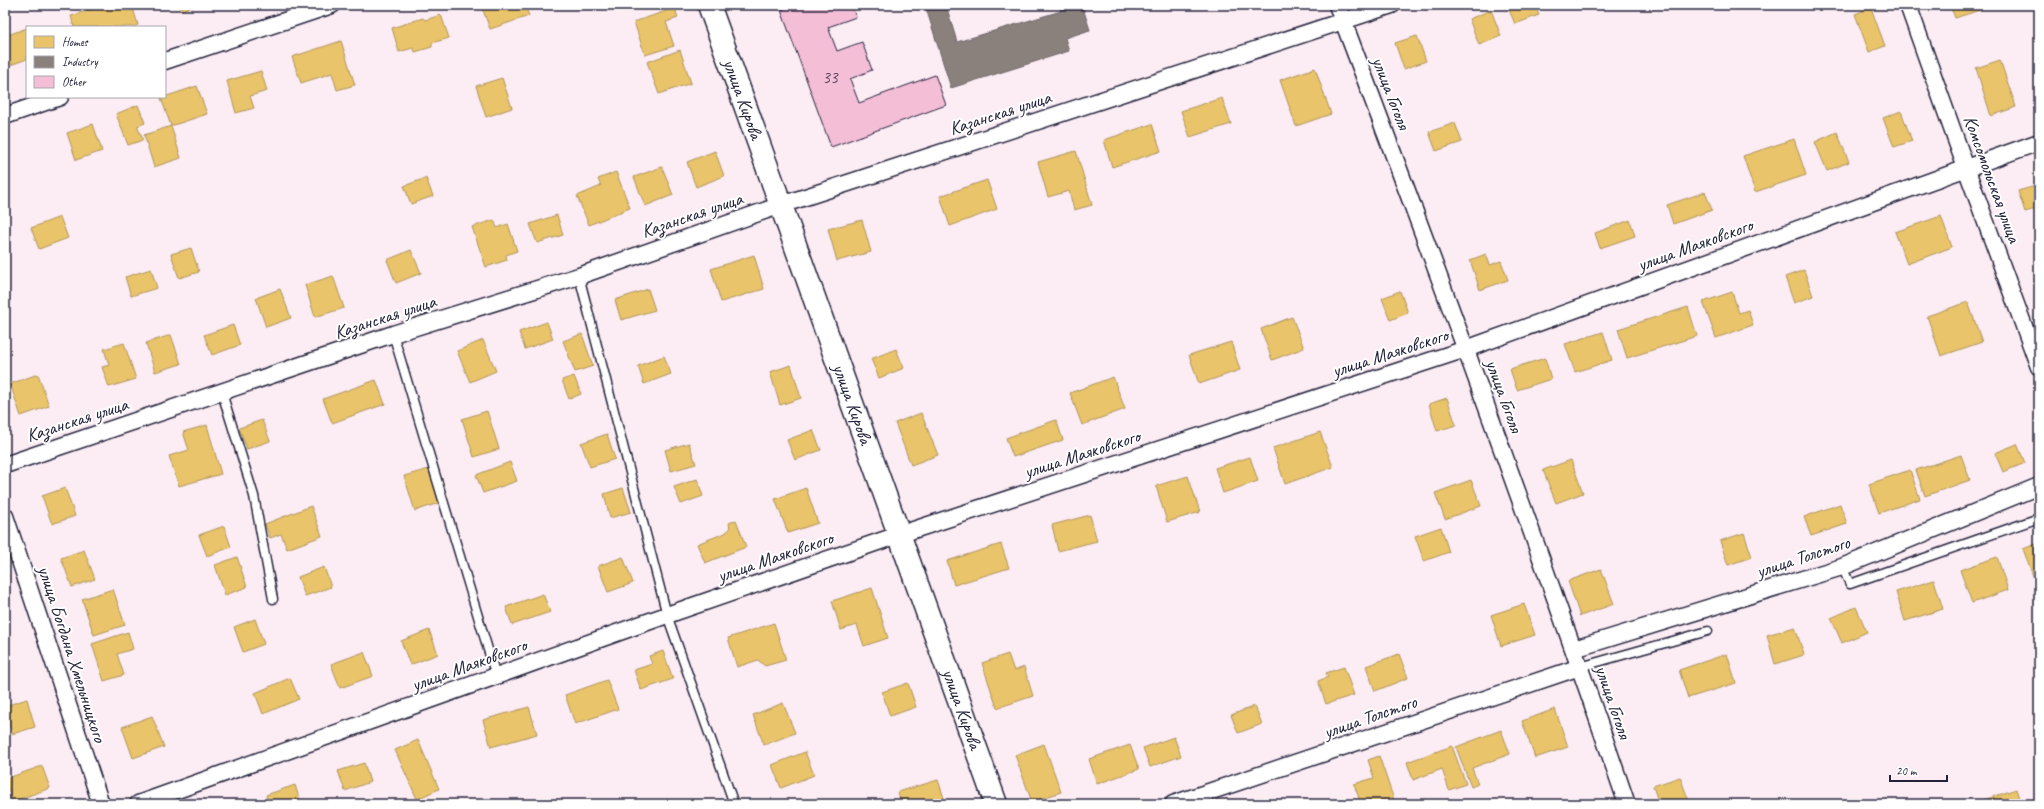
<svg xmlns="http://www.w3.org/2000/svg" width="2044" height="809" font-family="Caveat,sans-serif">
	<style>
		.homes { fill: #e9c46a; stroke: #ad935c }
		.industry { fill: #8a817c; stroke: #6b6468 }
		.building { fill: #f5bed7; stroke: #22223b }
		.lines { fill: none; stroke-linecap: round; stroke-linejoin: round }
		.lane-casing { stroke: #22223b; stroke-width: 11 }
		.street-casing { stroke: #22223b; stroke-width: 19 }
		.secondary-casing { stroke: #22223b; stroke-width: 25 }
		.lane { stroke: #fff; stroke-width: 8 }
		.street { stroke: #fff; stroke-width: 16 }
		.secondary { stroke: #fff; stroke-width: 22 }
		.labels { text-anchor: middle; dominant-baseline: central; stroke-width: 4; stroke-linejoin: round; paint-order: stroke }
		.number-label { font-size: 17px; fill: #574962 }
		.street-label { font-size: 19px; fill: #22223b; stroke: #fff }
	</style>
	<rect width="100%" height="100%" fill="#fcecf3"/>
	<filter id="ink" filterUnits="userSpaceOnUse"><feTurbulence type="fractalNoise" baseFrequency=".025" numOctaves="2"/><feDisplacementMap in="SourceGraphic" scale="8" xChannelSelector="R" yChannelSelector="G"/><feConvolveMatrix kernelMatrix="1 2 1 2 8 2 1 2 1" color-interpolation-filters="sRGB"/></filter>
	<g filter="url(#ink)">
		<path class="homes" d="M 104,5 L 132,5 L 138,25 L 133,27 L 74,27 L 71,16 Z
			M 180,5 L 196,5 L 182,10 Z
			M 481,5 L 525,5 L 529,16 L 490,29 Z
			M 1507,5 L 1535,5 L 1539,15 L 1515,24 Z
			M 1950,5 L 1978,5 L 1980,10 L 1955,18 Z
			M 675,8 L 678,18 L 666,22 L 674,46 L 645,55 L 634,22 Z
			M 1871,8 L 1885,46 L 1869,52 L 1855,14 Z
			M 1491,10 L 1501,36 L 1479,45 L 1469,19 Z
			M 441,15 L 449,38 L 432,43 L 432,47 L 415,52 L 413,48 L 399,52 L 392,28 L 423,18 L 425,20 Z
			M 27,28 L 27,59 L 5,67 L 5,36 Z
			M 1417,36 L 1426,61 L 1404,69 L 1395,43 Z
			M 341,41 L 355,85 L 337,90 L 332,73 L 301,83 L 292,57 Z
			M 680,50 L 691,83 L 659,94 L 647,62 Z
			M 2000,60 L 2016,107 L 1991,116 L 1976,68 Z
			M 1315,68 L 1331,114 L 1296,126 L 1280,80 Z
			M 261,71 L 267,91 L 250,96 L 254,108 L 236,113 L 227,81 Z
			M 502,78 L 512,108 L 486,117 L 476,86 Z
			M 197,86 L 207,114 L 171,126 L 161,98 Z
			M 1222,98 L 1231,124 L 1190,137 L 1181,111 Z
			M 138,105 L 145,123 L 137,126 L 143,140 L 128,145 L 116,114 Z
			M 1901,111 L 1912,141 L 1894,147 L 1883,118 Z
			M 1455,123 L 1462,142 L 1436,151 L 1429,132 Z
			M 93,124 L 102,151 L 76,160 L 67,133 Z
			M 1152,124 L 1161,151 L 1112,167 L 1104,140 Z
			M 171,126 L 181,158 L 154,167 L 144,135 Z
			M 1837,132 L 1849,162 L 1827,171 L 1815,142 Z
			M 1794,139 L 1806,175 L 1755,192 L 1743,156 Z
			M 715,151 L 724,176 L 696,187 L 687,162 Z
			M 1076,151 L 1092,205 L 1074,210 L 1069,191 L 1048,197 L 1038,162 Z
			M 662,167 L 673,195 L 645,206 L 634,177 Z
			M 616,172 L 630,208 L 589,225 L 577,196 L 601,186 L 598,179 Z
			M 426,178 L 433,196 L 411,204 L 404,186 Z
			M 987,180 L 997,209 L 950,226 L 940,196 Z
			M 2039,185 L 2039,208 L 2025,212 L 2018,191 Z
			M 1705,192 L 1712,210 L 1673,224 L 1667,205 Z
			M 557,215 L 563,235 L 537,243 L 530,224 Z
			M 1941,216 L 1952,247 L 1907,264 L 1895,232 Z
			M 60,217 L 68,238 L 39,249 L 31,228 Z
			M 494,220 L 497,228 L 508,224 L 517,251 L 506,255 L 507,260 L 486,267 L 472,227 Z
			M 862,220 L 871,252 L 837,261 L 828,229 Z
			M 1630,220 L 1635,236 L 1600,248 L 1595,233 Z
			M 191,248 L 199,272 L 179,278 L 171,254 Z
			M 411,250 L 421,273 L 396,283 L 387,260 Z
			M 1486,254 L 1490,265 L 1501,261 L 1508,280 L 1480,290 L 1470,260 Z
			M 754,255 L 764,289 L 721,302 L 711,269 Z
			M 151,269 L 157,288 L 131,296 L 125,277 Z
			M 1804,270 L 1813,296 L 1794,303 L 1785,277 Z
			M 333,276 L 344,308 L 315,317 L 305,285 Z
			M 5,282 L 8,291 L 5,292 Z
			M 280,289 L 291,318 L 266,327 L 256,298 Z
			M 648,289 L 655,310 L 621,320 L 615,300 Z
			M 1400,291 L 1408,313 L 1390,320 L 1382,298 Z
			M 1732,292 L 1739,313 L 1748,310 L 1753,325 L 1716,338 L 1703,302 Z
			M 1968,302 L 1982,342 L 1941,356 L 1927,316 Z
			M 1688,307 L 1697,336 L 1627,358 L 1618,329 Z
			M 1292,317 L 1304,348 L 1272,360 L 1261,329 Z
			M 547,322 L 553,339 L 525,349 L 519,332 Z
			M 233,325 L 240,345 L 212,355 L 204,335 Z
			M 1603,332 L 1612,360 L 1575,372 L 1565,344 Z
			M 582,334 L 593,366 L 575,372 L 563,341 Z
			M 171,335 L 181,364 L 155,372 L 146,343 Z
			M 483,340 L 496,371 L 470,382 L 457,351 Z
			M 1231,342 L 1240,370 L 1199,384 L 1189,355 Z
			M 124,343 L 136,379 L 109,387 L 102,367 L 109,365 L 104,349 Z
			M 896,349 L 904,368 L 879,378 L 871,359 Z
			M 664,356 L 671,374 L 644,384 L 638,366 Z
			M 1545,358 L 1551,379 L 1517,390 L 1510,369 Z
			M 791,365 L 801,398 L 780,405 L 770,372 Z
			M 38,374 L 49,406 L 21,416 L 10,384 Z
			M 574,376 L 581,394 L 569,399 L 562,380 Z
			M 1113,377 L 1125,409 L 1082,425 L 1070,393 Z
			M 376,380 L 385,404 L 332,423 L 323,399 Z
			M 1447,398 L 1456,425 L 1437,431 L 1429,404 Z
			M 487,411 L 499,449 L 474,457 L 462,419 Z
			M 921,413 L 938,455 L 911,465 L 895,423 Z
			M 262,420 L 270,441 L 247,449 L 239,428 Z
			M 1056,420 L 1063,440 L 1013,457 L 1006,438 Z
			M 207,425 L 221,474 L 179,486 L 169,456 L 189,450 L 183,432 Z
			M 813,430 L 821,450 L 795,460 L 787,440 Z
			M 1320,432 L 1333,467 L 1285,484 L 1273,448 Z
			M 607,434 L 615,459 L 590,467 L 581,443 Z
			M 689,443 L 696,464 L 671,471 L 665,450 Z
			M 2017,444 L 2025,463 L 2003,472 L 1995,453 Z
			M 1961,455 L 1970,480 L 1925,496 L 1916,470 Z
			M 1250,457 L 1258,481 L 1223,493 L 1215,468 Z
			M 1571,460 L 1583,493 L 1556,503 L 1543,470 Z
			M 510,462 L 517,481 L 483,493 L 476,475 Z
			M 429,469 L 439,503 L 415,511 L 404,476 Z
			M 1910,470 L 1920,499 L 1879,513 L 1869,484 Z
			M 1188,476 L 1200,512 L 1167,522 L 1156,486 Z
			M 697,479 L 703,496 L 681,504 L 674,487 Z
			M 1471,480 L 1481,506 L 1445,519 L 1435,493 Z
			M 65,488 L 75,516 L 52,524 L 42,496 Z
			M 623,488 L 631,512 L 610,518 L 604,494 Z
			M 806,488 L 818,523 L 788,533 L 775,499 Z
			M 1840,504 L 1847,524 L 1811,536 L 1804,517 Z
			M 311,506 L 322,536 L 287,549 L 281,534 L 270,538 L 265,524 Z
			M 1090,515 L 1097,541 L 1058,551 L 1052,525 Z
			M 736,520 L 746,547 L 705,563 L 697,544 L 725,533 L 730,529 L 729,523 Z
			M 224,526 L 231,547 L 207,556 L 199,535 Z
			M 1441,527 L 1449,552 L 1424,561 L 1415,536 Z
			M 1744,533 L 1752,557 L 1728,565 L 1720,541 Z
			M 2039,543 L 2039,592 L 2023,549 Z
			M 1001,544 L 1009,568 L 954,585 L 947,561 Z
			M 84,550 L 95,579 L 72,587 L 61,558 Z
			M 237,557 L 247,587 L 225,595 L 215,565 Z
			M 623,557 L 633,583 L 608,592 L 598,566 Z
			M 1997,557 L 2008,590 L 1972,603 L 1960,570 Z
			M 324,567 L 331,587 L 305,596 L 298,577 Z
			M 1601,569 L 1614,604 L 1580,616 L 1568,581 Z
			M 1934,580 L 1943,609 L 1905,621 L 1896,592 Z
			M 872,588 L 888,638 L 864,646 L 857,625 L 841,630 L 832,601 Z
			M 113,589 L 125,625 L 94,635 L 82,599 Z
			M 543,594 L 550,612 L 512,625 L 506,607 Z
			M 1524,604 L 1535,635 L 1501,646 L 1491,615 Z
			M 1856,607 L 1867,632 L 1842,643 L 1831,618 Z
			M 255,619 L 264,644 L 243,652 L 234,627 Z
			M 774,623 L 786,660 L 765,666 L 758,660 L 737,667 L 728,638 Z
			M 1795,627 L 1804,655 L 1775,664 L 1767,635 Z
			M 429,630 L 438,654 L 410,665 L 401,641 Z
			M 128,632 L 133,649 L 117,654 L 124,675 L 104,681 L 92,644 Z
			M 663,651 L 673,679 L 641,690 L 634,670 L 652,664 L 649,656 Z
			M 364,652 L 373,676 L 340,688 L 331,664 Z
			M 1008,654 L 1014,671 L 1024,667 L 1033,696 L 997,708 L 982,663 Z
			M 1399,654 L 1408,678 L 1375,691 L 1366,666 Z
			M 1727,654 L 1736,683 L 1688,698 L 1679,670 Z
			M 1344,667 L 1354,695 L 1326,704 L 1318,681 L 1328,677 L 1326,673 Z
			M 290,678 L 299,699 L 263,714 L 255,693 Z
			M 607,680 L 618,709 L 575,724 L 565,695 Z
			M 908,683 L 916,707 L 890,716 L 882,692 Z
			M 27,699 L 35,727 L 12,734 L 5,706 Z
			M 783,703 L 795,733 L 764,745 L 753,715 Z
			M 1255,706 L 1262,724 L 1238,733 L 1231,715 Z
			M 529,707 L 537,734 L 491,747 L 483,720 Z
			M 1555,709 L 1568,747 L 1535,758 L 1522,721 Z
			M 152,716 L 164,747 L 133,758 L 122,727 Z
			M 1501,730 L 1510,754 L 1472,768 L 1478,784 L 1471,787 L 1456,747 Z
			M 1174,737 L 1181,756 L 1150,767 L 1143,748 Z
			M 418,740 L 439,789 L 417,799 L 395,750 Z
			M 1044,744 L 1061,792 L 1032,802 L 1015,755 Z
			M 1130,745 L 1139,769 L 1097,784 L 1089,759 Z
			M 1452,746 L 1466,784 L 1449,790 L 1442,769 L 1413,780 L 1407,762 Z
			M 805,752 L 814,775 L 781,788 L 772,765 Z
			M 1379,756 L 1394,800 L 1383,804 L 1361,804 L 1354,784 L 1374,778 L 1368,760 Z
			M 364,763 L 370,782 L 345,791 L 338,771 Z
			M 42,766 L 50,788 L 12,802 L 5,779 Z
			M 1680,777 L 1690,804 L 1659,804 L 1653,786 Z
			M 938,780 L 946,804 L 901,804 L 898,792 Z
			M 295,785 L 301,804 L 269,804 L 266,795 Z
			M 2016,789 L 2021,804 L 1985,804 L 1984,800 Z"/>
		<path class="industry" d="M 925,5 L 946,5 L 957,42 L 1061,11 L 1059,5 L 1082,5 L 1090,30 L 1065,38 L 1069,51 L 951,88 Z"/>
		<path class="building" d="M 793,5 L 851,5 L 856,17 L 828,27 L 837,51 L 862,42 L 872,70 L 850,79 L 859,103 L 935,75 L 946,105 L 831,147 L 781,10 Z"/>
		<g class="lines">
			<g class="lane-casing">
				<path id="lane" d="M 579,276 L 667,615 L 734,804
					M 393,334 L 496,676
					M 222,393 L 254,496 L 273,599
					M 1842,567 L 1850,584 L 2039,518
					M 1580,667 L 1708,631"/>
			</g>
			<g class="street-casing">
				<path id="street" d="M 1337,5 C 1438,270 1535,536 1627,804
					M 1908,5 L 1966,168 L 2039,367
					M 165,61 L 332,5
					M 5,116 L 60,97
					M 5,465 L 393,334 L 579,276 L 781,205 L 1392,5
					M 5,516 L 101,804
					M 1574,649 L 1842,567 L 2039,486
					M 138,804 L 667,615 L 898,535 L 1466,349 L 2039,142
					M 1173,804 L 1580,667"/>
			</g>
			<g class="secondary-casing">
				<g id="secondary">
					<path id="s1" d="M 709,5 L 996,804"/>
				</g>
			</g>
			<use href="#lane" class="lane"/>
			<use href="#street" class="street"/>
			<use href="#secondary" class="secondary"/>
		</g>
	</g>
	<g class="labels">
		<g class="number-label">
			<text x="830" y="77">33</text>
		</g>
		<g class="street-label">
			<text transform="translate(1391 93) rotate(69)">улица Гоголя</text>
			<text stroke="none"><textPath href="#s1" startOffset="100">улица Кирова</textPath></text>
			<text transform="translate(1000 113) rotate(-18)">Казанская улица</text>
			<text transform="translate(1992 179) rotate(70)">Комсомольская улица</text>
			<text transform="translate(692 215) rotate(-19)">Казанская улица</text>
			<text transform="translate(1695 245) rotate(-20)">улица Маяковского</text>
			<text transform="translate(385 317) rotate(-18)">Казанская улица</text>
			<text transform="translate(1390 353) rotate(-18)">улица Маяковского</text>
			<text transform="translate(1504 396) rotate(70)">улица Гоголя</text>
			<text stroke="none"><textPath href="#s1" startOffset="424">улица Кирова</textPath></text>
			<text transform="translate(77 420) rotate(-18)">Казанская улица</text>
			<text transform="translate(1082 454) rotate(-18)">улица Маяковского</text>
			<text transform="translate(775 557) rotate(-19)">улица Маяковского</text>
			<text transform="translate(1803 557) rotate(-18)">улица Толстого</text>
			<text transform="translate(72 654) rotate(72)">улица Богдана Хмельницкого</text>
			<text transform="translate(469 665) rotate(-20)">улица Маяковского</text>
			<text transform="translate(1613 702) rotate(71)">улица Гоголя</text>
			<text stroke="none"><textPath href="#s1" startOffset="748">улица Кирова</textPath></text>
			<text transform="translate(1370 717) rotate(-19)">улица Толстого</text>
		</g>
	</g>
	<rect width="2044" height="809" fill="none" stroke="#fff" stroke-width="20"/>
	<rect x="10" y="10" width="2024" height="789" fill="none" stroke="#22223b" stroke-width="1.5" filter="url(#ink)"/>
	<rect x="26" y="26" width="140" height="72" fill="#ffffff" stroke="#a7a7b1"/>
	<rect x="34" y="36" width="20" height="12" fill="#e9c46a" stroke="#a7a7b1"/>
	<text x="62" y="46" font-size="12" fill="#22223b">Homes</text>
	<rect x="34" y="56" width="20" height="12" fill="#8a817c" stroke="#a7a7b1"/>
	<text x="62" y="66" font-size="12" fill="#22223b">Industry</text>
	<rect x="34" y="76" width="20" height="12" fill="#f5bed7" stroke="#a7a7b1"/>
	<text x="62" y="86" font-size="12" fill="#22223b">Other</text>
	<path d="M1890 775v6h57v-6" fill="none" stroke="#22223b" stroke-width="2"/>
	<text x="1896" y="775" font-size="12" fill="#22223b" stroke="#ffffff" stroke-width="3" paint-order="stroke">20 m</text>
</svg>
